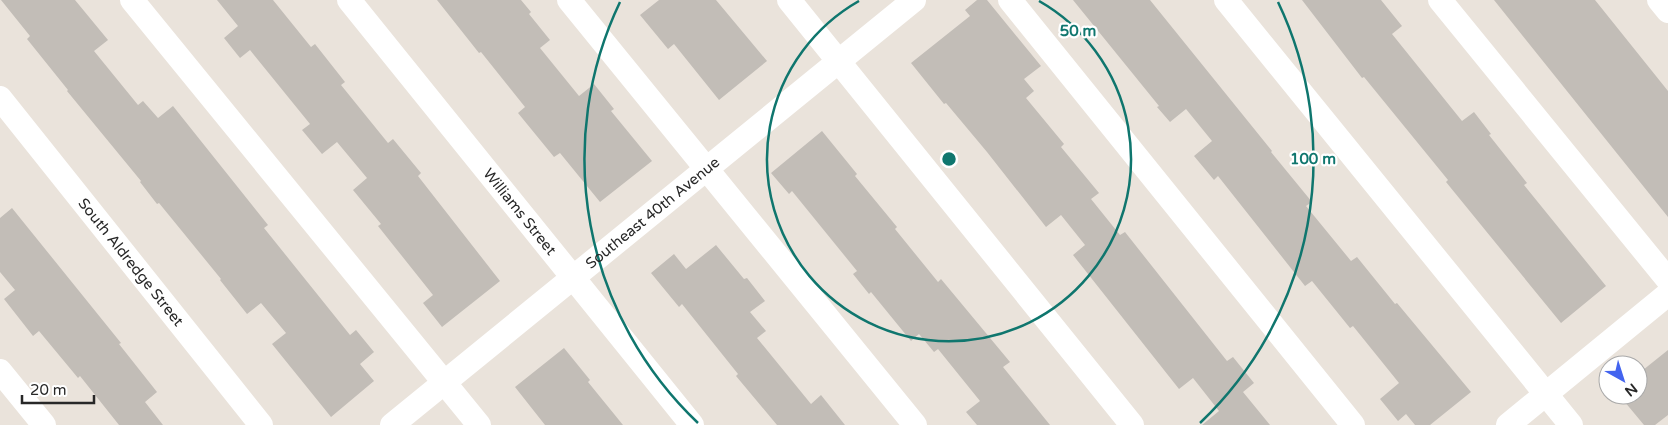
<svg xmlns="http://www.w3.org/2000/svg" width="1668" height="425" font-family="'Varela Round',sans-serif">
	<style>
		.building { fill: #c2bdb7 }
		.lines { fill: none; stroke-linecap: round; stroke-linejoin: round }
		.minor { stroke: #fff; stroke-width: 24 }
		.ring { fill: none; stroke: #0f766e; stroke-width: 2.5 }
		.labels { text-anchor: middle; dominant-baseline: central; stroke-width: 4.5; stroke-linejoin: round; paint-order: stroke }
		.street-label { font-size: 15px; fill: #282828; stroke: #fff }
		.centre { fill: #0f766e; stroke: #fff; stroke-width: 2.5 }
		.ring-label { font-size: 15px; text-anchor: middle; font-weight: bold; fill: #0f766e; stroke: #fff; stroke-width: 4.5; stroke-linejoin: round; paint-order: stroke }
	</style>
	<rect width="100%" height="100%" fill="#eae3db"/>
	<path class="building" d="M 1,0 L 75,0 L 108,40 L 94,51 L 138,105 L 143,101 L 158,118 L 173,106 L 268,225 L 264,228 L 350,335 L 356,330 L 374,352 L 360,364 L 374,381 L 331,417 L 272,344 L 286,333 L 261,303 L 247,314 L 220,280 L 221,279 L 159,203 L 157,204 L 140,182 L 141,181 L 67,91 L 68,90 L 27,39 L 30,36 Z
		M 217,0 L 273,0 L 311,47 L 315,44 L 345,82 L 341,85 L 388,143 L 393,139 L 421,173 L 418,176 L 500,281 L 442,327 L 423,303 L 433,295 L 378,226 L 381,224 L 353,190 L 367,178 L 337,142 L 322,154 L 302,130 L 310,124 L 250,50 L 240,58 L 224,38 L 238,26 Z
		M 437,0 L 521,0 L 531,12 L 529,14 L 550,40 L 540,48 L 579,96 L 594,84 L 614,109 L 611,111 L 652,161 L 600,202 L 560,153 L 554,157 L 518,113 L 525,107 L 481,52 L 479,53 Z
		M 659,0 L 716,0 L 767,61 L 719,100 L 674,44 L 668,49 L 640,15 Z
		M 977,0 L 987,0 L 1041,66 L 1024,79 L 1034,91 L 1026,98 L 1064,144 L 1061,147 L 1099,193 L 1091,199 L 1120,235 L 1125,232 L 1227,361 L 1233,357 L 1254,383 L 1243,392 L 1270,425 L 1202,425 L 1219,411 L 1193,378 L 1179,389 L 1073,255 L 1085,245 L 1061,215 L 1046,227 L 987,152 L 946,103 L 944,104 L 911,63 L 970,16 L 965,10 Z
		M 1073,0 L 1150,0 L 1272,151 L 1271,152 L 1312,202 L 1306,206 L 1351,261 L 1357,257 L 1395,304 L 1397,303 L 1471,392 L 1430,425 L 1415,425 L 1406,414 L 1398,421 L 1380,399 L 1399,383 L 1353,326 L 1350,328 L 1312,281 L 1305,286 L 1218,176 L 1214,180 L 1194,156 L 1212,141 L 1186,109 L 1170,122 L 1157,107 L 1159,106 Z
		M 1302,0 L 1381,0 L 1402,26 L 1392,34 L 1462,121 L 1474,112 L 1491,134 L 1489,135 L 1527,183 L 1524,185 L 1606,286 L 1561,323 L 1446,182 L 1448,180 L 1364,77 L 1362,78 Z
		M 1494,0 L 1595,0 L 1668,91 L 1668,217 Z
		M 822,131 L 857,174 L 855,176 L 897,227 L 895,229 L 938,282 L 941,279 L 1010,362 L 1003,367 L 1050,425 L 977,425 L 966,412 L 980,401 L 938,349 L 934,352 L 919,334 L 911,341 L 871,292 L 869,294 L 853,274 L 857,271 L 792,191 L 789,194 L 771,173 Z
		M 12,208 L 121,343 L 119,344 L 157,392 L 145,402 L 163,425 L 119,425 L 80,376 L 78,378 L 39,331 L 33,336 L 4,299 L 15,290 L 0,272 L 0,218 Z
		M 716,245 L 744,279 L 747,278 L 765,301 L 750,312 L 766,331 L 757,338 L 811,404 L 821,395 L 845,425 L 777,425 L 736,376 L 738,374 L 682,304 L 679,307 L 651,273 L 674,254 L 686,269 Z
		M 564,348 L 590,380 L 588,382 L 623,425 L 545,425 L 515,387 Z
		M 1668,350 L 1668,415 L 1655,425 L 1644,425 L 1619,395 L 1638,395 L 1638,374 Z"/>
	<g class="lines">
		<g class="minor">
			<path d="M 132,0 L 479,425"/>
			<path id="s1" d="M 349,0 L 692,425"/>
			<path d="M 569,0 L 915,425"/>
			<path d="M 789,0 L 1132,425"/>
			<path d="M 1010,0 L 1353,425"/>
			<path d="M 1226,0 L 1571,425"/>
			<path d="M 1440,0 L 1668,280"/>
			<path d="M 1659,0 L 1668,11"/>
			<path id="s2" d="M 0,98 L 261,425"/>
			<path d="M 0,371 L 44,425"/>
			<path id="s3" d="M 392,425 L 914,0"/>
			<path d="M 1508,425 L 1668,294"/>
		</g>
	</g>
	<g class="ring">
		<path d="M1039 1A182 182 0 1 1 859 1"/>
		<path d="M698 423A364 364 0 0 1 620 2M1278 2A364 364 0 0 1 1200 423"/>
	</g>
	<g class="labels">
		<g class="street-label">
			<text stroke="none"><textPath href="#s3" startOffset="336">Southeast 40th Avenue</textPath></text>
			<text stroke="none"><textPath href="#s1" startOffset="272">Williams Street</textPath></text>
			<text stroke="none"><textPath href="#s2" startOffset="210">South Aldredge Street</textPath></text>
		</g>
	</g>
	<circle cx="949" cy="159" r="8" class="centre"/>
	<g class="ring-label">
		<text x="1078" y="36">50 m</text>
		<text x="1313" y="164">100 m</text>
	</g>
	<g transform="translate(1623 380) rotate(141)"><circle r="24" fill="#ffffff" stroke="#a9a9a9"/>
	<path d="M0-4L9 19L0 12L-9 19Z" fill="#4364ef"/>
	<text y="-8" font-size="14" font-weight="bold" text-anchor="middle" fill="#282828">N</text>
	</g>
	<path d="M22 395v8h72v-8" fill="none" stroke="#282828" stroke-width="2.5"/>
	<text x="30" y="395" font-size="15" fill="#282828" stroke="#ffffff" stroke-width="4" paint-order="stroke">20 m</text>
</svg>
